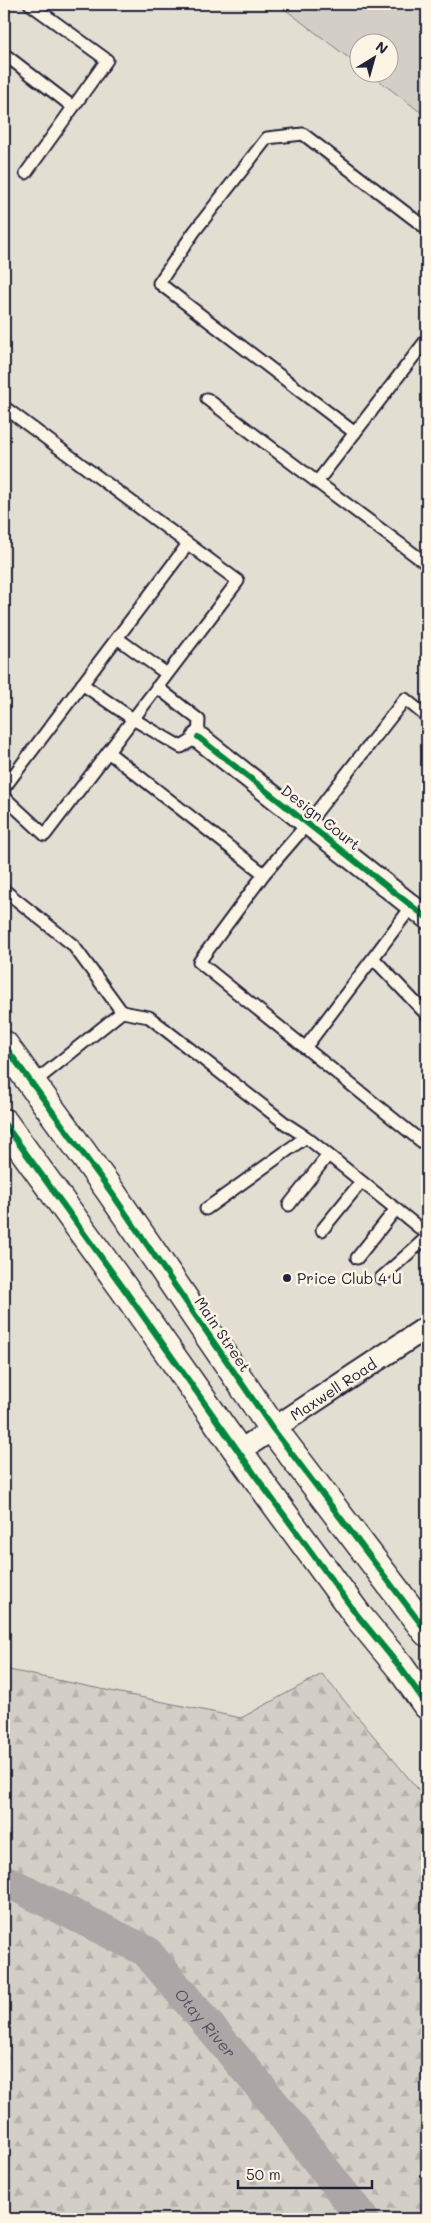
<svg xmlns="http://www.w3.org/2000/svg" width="431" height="2223" font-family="Mali,sans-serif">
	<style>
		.built { fill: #e3ded2 }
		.grass { fill: #d4cfc6; stroke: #7b7880 }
		.forest { fill: url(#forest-firs); stroke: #7b7880 }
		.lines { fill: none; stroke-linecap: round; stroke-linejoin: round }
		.river { stroke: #aca7a6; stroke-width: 32 }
		.lane-casing { stroke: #22223b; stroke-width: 15 }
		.street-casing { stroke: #22223b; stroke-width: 25 }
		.secondary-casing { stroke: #22223b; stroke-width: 31 }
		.lane { stroke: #fcf5e5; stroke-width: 11 }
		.street { stroke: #fcf5e5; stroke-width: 21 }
		.secondary { stroke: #fcf5e5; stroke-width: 28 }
		.cycleway-casing { stroke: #fcf5e5; stroke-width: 9 }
		.cycleway { stroke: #00873e; stroke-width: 6 }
		.poi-dot { fill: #22223b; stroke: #fcf5e5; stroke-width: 2 }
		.labels { text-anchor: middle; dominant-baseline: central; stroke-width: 5; stroke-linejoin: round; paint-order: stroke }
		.street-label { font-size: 15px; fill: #22223b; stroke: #fcf5e5 }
		.poi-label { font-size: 15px; fill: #22223b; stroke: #fcf5e5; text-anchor: start }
		.water-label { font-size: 16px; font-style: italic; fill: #525160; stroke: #fcf5e5 }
	</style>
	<defs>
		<pattern id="forest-firs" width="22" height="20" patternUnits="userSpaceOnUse" patternTransform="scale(1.25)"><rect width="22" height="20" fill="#d4cfc6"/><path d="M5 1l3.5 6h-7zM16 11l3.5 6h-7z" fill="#b6b1ab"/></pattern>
	</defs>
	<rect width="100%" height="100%" fill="#f3edde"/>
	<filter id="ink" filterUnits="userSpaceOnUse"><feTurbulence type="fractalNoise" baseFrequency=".02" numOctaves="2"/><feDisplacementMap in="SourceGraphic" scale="10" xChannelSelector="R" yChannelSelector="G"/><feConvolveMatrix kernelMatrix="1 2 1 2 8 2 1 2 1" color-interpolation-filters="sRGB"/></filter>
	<g filter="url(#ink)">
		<path class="built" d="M 4,4 L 278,4 L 358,65 L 358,72 L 369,73 L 427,117 L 427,1800 L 322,1674 L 241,1718 L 4,1669 Z"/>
		<path class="grass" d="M 278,4 L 427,4 L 427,117 L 369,73 L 388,72 L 388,42 L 358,42 L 358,65 Z"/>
		<path class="forest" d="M 4,1669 L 241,1718 L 322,1674 L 427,1800 L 427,2219 L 4,2219 Z"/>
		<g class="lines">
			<path class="river" id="s1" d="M 4,1880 L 146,1951 L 263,2090 L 363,2219"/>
			<g class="lane-casing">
				<path id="lane" d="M 4,54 L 73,107
					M 26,173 L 107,60 L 30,4
					M 427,339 L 317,482 L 427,564
					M 207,399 L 317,482
					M 4,407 L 238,581 L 45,835 L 4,797
					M 355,433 L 159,283 L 194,232 L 267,138 L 303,134 L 427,229
					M 117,638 L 167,674
					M 82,684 L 133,719 L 181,747 L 198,737 L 199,720 L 157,687
					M 108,752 L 264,874 L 199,962 L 427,1146
					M 4,788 L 188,544
					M 264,874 L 308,823 L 405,699 L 427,717
					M 4,890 L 73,945 L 122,1012 L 32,1084
					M 412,906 L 373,958 L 427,1015
					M 122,1012 L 149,1017 L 286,1124 L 306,1137
					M 305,1048 L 373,958
					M 289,1205 L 328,1155
					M 206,1209 L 306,1137 L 427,1234
					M 322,1230 L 361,1182
					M 357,1258 L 396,1209
					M 381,1278 L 427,1237"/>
			</g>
			<g class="street-casing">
				<g id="street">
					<path d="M 198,737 L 427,918"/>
					<path id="s2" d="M 238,1452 L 427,1327"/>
				</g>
			</g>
			<g class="secondary-casing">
				<path id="secondary" d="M 4,1045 L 111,1192 L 273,1429 L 427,1632
					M 4,1123 L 122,1286 L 265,1489 L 358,1616 L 400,1667 L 427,1705"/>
			</g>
			<use href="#lane" class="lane"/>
			<use href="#street" class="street"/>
			<use href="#secondary" class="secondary"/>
			<g class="cycleway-casing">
				<path id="cycleway" d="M 198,737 L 427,918
					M 4,1045 L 111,1192 L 273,1429 L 427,1632
					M 4,1123 L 122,1286 L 265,1489 L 358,1616 L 400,1667 L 427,1705"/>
			</g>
			<use href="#cycleway" class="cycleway"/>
		</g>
	</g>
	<circle class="poi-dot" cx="287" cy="1278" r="5"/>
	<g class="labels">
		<g class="street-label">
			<text transform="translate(321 817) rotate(38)">Design Court</text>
			<text transform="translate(223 1334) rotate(56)">Main Street</text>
			<text stroke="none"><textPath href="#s2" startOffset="114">Maxwell Road</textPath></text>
		</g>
		<g class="poi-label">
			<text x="297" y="1278">Price Club 4 U</text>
		</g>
		<g class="water-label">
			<text stroke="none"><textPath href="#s1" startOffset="252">Otay River</textPath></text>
		</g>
	</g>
	<rect width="431" height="2223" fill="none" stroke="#fcf5e5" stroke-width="20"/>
	<rect x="10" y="10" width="411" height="2203" fill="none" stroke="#22223b" stroke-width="2" filter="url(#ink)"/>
	<g transform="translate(374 58) rotate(37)"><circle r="24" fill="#fcf5e5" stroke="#a5a1a1"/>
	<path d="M0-4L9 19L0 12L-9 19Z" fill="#22223b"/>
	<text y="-8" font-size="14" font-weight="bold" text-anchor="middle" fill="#22223b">N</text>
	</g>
	<path d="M238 2180v8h134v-8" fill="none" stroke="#22223b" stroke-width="2.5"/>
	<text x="246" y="2180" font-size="15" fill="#22223b" stroke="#fcf5e5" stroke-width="4" paint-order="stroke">50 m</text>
</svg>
